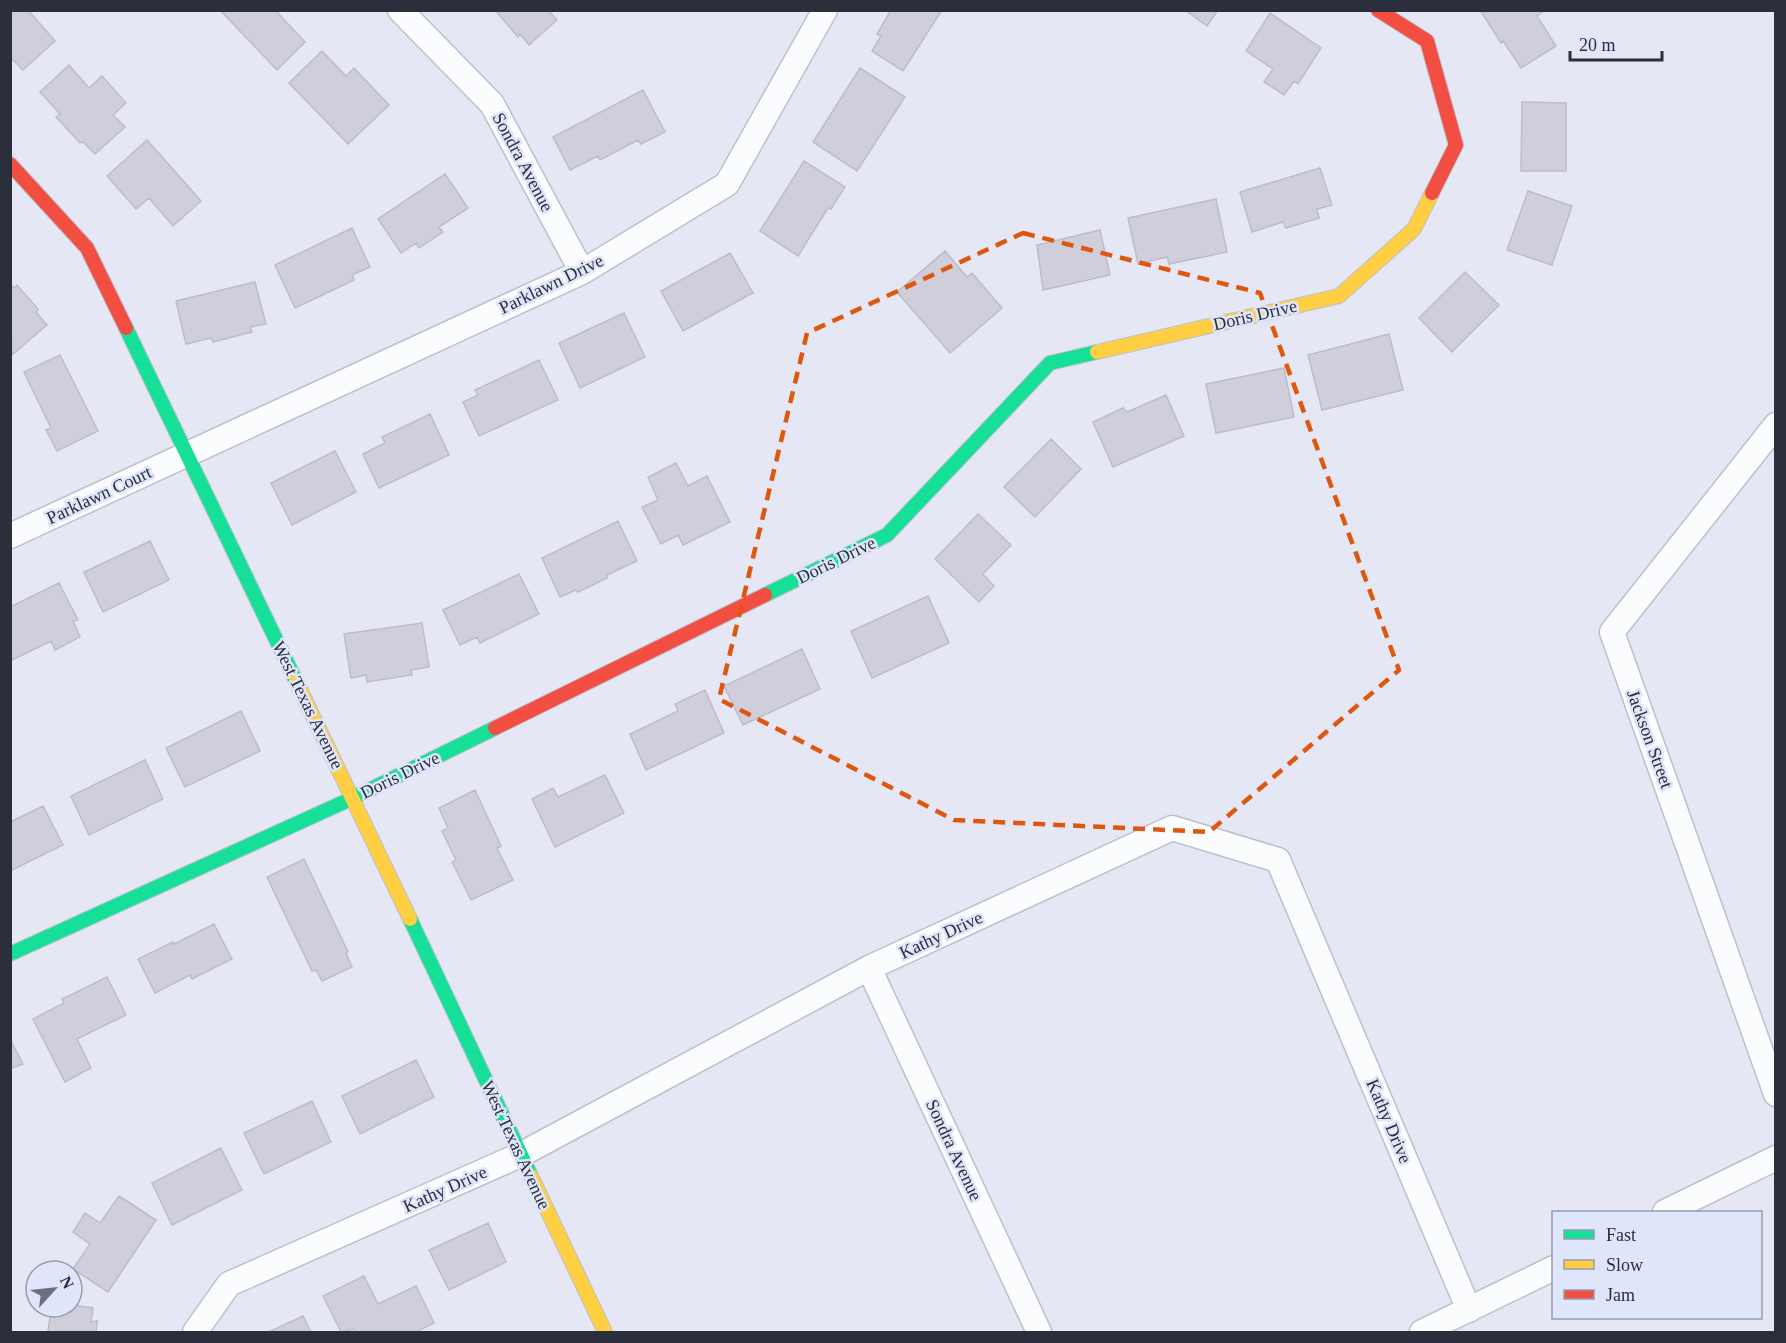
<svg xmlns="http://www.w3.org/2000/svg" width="1786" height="1343" font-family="'Times New Roman',serif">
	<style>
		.building { fill: #d1cedc; stroke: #bdbcc7; stroke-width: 1.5 }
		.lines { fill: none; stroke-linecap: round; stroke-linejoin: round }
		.street-casing { stroke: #bdc0cc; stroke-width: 27 }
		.fast-casing { stroke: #bdc0cc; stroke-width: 16 }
		.slow-casing { stroke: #bdc0cc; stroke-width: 16 }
		.jam-casing { stroke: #bdc0cc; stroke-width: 16 }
		.street { stroke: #fbfcfd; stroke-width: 24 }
		.fast { stroke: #16e098; stroke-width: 14 }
		.slow { stroke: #ffcf43; stroke-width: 14 }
		.jam { stroke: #f24e42; stroke-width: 14 }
		.marked { fill: none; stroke: #df570e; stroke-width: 4.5; stroke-dasharray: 12 8; stroke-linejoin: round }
		.labels { text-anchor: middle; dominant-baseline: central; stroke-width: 5; stroke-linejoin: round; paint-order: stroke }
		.street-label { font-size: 18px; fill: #2b2f3c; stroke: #dfe5fa }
	</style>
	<rect width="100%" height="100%" fill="#e5e8f4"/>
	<path class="building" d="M 10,10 L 28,10 L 55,41 L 23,70 L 10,57 Z
		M 220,10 L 275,10 L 305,42 L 277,70 Z
		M 495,10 L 548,10 L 557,20 L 529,45 L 520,34 L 518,37 Z
		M 891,10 L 942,10 L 903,71 L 872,51 L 881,36 L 877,34 Z
		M 1185,10 L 1218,10 L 1207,26 Z
		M 1480,10 L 1545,10 L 1537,16 L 1556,46 L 1521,68 L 1503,41 L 1501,43 Z
		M 1270,13 L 1321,48 L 1298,84 L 1294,81 L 1284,95 L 1264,82 L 1273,69 L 1246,51 Z
		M 322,51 L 346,76 L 354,68 L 389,105 L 348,144 L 289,83 Z
		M 69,65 L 89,88 L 102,76 L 126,103 L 113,115 L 125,127 L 95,154 L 83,142 L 80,143 L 56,117 L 60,114 L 40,92 Z
		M 860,68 L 905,97 L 857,171 L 813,142 Z
		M 643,90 L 665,132 L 641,144 L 638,140 L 600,160 L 598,156 L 570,170 L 553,137 Z
		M 1522,102 L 1566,103 L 1566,171 L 1521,171 Z
		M 147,140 L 201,201 L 173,226 L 149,198 L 136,209 L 107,176 Z
		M 804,161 L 845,187 L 831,209 L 828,208 L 798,256 L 760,231 Z
		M 1320,168 L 1332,205 L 1317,209 L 1319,218 L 1286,228 L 1283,222 L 1252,232 L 1240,192 Z
		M 445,174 L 468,208 L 439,227 L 443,232 L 419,248 L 416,243 L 401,253 L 378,219 Z
		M 1528,191 L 1572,206 L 1552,265 L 1507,250 Z
		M 1216,199 L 1227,252 L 1169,264 L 1167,257 L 1138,264 L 1128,218 Z
		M 352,228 L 370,267 L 352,275 L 354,280 L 295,308 L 275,265 Z
		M 1100,230 L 1110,275 L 1043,290 L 1037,245 Z
		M 945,251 L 967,277 L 972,273 L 1002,308 L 950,353 L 897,292 Z
		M 730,253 L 753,293 L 683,331 L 661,291 Z
		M 1465,272 L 1499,305 L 1452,352 L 1419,318 Z
		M 255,282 L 266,324 L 250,327 L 252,332 L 213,342 L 211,338 L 186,344 L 176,301 Z
		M 10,284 L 14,288 L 17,285 L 38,309 L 36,312 L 47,325 L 12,355 Z
		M 624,313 L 645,357 L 580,388 L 559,343 Z
		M 1389,334 L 1403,390 L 1322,410 L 1308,355 Z
		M 60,355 L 98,431 L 57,451 L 46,430 L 51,428 L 24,372 Z
		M 539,360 L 558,400 L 479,436 L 463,402 L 478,395 L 475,390 Z
		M 1284,368 L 1294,417 L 1216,433 L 1206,384 Z
		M 1166,395 L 1184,436 L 1113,467 L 1093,422 L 1123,408 L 1127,412 Z
		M 430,414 L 449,455 L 379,488 L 363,454 L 385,443 L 382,437 Z
		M 1051,439 L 1081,469 L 1035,517 L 1004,487 Z
		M 335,451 L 356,492 L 292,525 L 271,483 Z
		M 676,463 L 688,486 L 707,476 L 730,522 L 683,545 L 678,535 L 661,544 L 642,507 L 658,500 L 648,477 Z
		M 978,514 L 1011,545 L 983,574 L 994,586 L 979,602 L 935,559 Z
		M 618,521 L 637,561 L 607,575 L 607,578 L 578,592 L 576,590 L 560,597 L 542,558 Z
		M 150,541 L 169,580 L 103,612 L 84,572 Z
		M 519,574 L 539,614 L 480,643 L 477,637 L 460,645 L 443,610 Z
		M 59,583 L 78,620 L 73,621 L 80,637 L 55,650 L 51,641 L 10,661 L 10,607 Z
		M 928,596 L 949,643 L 872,678 L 851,631 Z
		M 422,623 L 429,667 L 411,670 L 412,675 L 367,682 L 366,675 L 351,678 L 344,634 Z
		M 802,649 L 820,689 L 743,725 L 724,686 Z
		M 705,690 L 724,733 L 646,770 L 630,734 L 678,711 L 675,704 Z
		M 241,711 L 260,751 L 185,787 L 166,748 Z
		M 145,760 L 163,799 L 89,835 L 71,796 Z
		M 605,775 L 624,813 L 555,847 L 532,799 L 553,788 L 558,797 Z
		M 475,790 L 501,846 L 497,848 L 513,880 L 471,900 L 452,862 L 456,860 L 442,831 L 448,828 L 439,808 Z
		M 43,806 L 63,845 L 10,871 L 10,822 Z
		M 304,859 L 348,952 L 346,953 L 352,967 L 322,981 L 316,970 L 312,971 L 267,877 Z
		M 214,924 L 232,959 L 192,979 L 190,975 L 155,993 L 138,959 L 173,942 L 174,944 Z
		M 107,977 L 126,1015 L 77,1039 L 91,1068 L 65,1082 L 33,1019 L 64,1003 L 62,999 Z
		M 10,1039 L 23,1064 L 10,1069 Z
		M 416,1060 L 434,1097 L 360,1134 L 342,1096 Z
		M 312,1101 L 331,1142 L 264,1174 L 244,1133 Z
		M 221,1148 L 242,1190 L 172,1225 L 152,1183 Z
		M 119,1196 L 156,1220 L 108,1292 L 73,1269 L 90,1244 L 73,1232 L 85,1213 L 100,1223 Z
		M 488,1223 L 506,1262 L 449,1290 L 429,1250 Z
		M 364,1276 L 378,1304 L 416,1286 L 434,1323 L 416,1332 L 356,1332 L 354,1329 L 341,1332 L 323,1296 Z
		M 72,1305 L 93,1308 L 91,1322 L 97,1321 L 96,1332 L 48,1332 L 51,1307 L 72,1307 Z
		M 303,1316 L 311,1332 L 269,1332 Z"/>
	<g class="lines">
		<g class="street-casing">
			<path id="street" d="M 400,10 L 492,104 L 582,272
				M 1776,425 L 1612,632 L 1776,1094
				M 10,536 L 582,272 L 727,184 L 825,10
				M 869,968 L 1039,1332
				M 1665,1212 L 1776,1158
				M 195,1332 L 229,1284 L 520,1155 L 869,968 L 1172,828 L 1278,860 L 1469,1310
				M 1422,1332 L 1554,1268"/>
		</g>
		<g class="fast-casing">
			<path id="fast" d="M 126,328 L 296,681
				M 765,595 L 887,535 L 1050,363 L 1097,352
				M 410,919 L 531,1176
				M 10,954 L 353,798 L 495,728"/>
		</g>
		<g class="slow-casing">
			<path id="slow" d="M 1097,352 L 1339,296 L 1414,229 L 1432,193
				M 296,681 L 410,919
				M 531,1176 L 605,1332"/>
		</g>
		<g class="jam-casing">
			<path id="jam" d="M 1378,10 L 1427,41 L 1456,145 L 1432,193
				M 10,164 L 87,248 L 126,328
				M 495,728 L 765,595"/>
		</g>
		<use href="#street" class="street"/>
		<use href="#fast" class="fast"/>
		<use href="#slow" class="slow"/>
		<use href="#jam" class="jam"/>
	</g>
	<path class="marked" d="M 1023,233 L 1260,293 L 1399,670 L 1209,832 L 954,820 L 719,699 L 807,333 Z"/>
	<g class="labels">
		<g class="street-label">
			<text transform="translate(523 162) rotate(62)">Sondra Avenue</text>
			<text transform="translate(551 284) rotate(-26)">Parklawn Drive</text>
			<text transform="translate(1255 315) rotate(-13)">Doris Drive</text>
			<text transform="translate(99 495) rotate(-25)">Parklawn Court</text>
			<text transform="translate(836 560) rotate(-26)">Doris Drive</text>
			<text transform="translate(308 705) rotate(64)">West Texas Avenue</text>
			<text transform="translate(1650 739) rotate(70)">Jackson Street</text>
			<text transform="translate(400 775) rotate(-26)">Doris Drive</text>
			<text transform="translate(941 935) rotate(-25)">Kathy Drive</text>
			<text transform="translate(1389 1121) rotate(67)">Kathy Drive</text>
			<text transform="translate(516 1145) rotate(65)">West Texas Avenue</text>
			<text transform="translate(954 1150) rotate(65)">Sondra Avenue</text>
			<text transform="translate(445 1189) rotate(-24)">Kathy Drive</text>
		</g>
	</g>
	<rect width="1786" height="1343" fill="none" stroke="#2b2f3c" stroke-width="24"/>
	<rect x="1552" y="1211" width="210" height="108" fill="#dfe5fa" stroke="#979cae" stroke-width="1.5"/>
	<rect x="1564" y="1230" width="30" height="9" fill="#16e098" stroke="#979cae" stroke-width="1.5"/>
	<text x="1606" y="1241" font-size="18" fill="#2b2f3c">Fast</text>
	<rect x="1564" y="1260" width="30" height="9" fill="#ffcf43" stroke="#979cae" stroke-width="1.5"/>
	<text x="1606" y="1271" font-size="18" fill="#2b2f3c">Slow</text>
	<rect x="1564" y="1290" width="30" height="9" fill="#f24e42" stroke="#979cae" stroke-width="1.5"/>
	<text x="1606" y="1301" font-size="18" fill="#2b2f3c">Jam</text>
	<g transform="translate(54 1289) rotate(63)"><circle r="28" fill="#dfe5fa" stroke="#979cae" stroke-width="1.5"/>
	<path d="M0-4.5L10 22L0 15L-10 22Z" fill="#6c707c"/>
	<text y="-9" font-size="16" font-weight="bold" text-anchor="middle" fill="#2b2f3c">N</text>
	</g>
	<path d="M1570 51v9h92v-9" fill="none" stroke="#2b2f3c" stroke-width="3"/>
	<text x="1579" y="51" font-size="18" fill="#2b2f3c" stroke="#dfe5fa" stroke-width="4.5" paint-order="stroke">20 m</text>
</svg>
